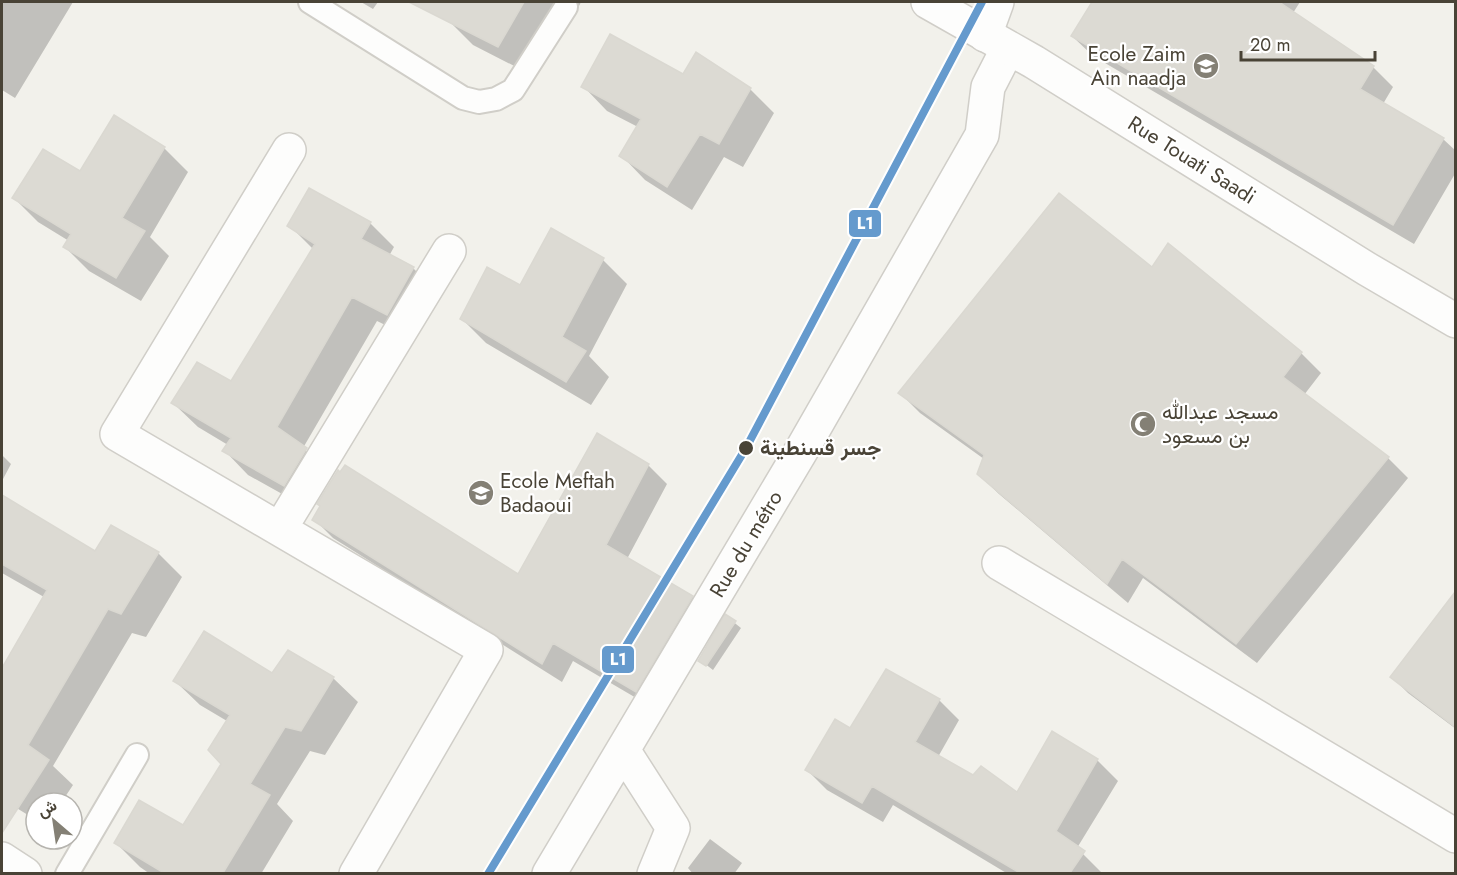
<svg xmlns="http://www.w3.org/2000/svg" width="1457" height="875" font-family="Jost,Vazirmatn,sans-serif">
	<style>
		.shadow { fill: #0003 }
		.building { fill: #dcdad3; stroke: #dad8d1; stroke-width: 1.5 }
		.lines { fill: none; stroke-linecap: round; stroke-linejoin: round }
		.service-casing { stroke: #d0cec8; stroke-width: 26 }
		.minor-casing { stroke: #d0cec8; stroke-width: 36 }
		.tertiary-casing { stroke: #d0cec8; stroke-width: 36 }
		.service { stroke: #fdfdfc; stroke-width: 22 }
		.minor { stroke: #fdfdfc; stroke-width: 33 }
		.tertiary { stroke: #fdfdfc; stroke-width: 33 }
		.metro-1-casing { stroke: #fff; stroke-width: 12 }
		.metro-1 { stroke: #659acd; stroke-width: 8 }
		.stop-dot { fill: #494336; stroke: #fff; stroke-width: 2 }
		.labels { text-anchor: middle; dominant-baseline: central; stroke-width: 4.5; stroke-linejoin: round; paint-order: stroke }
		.poi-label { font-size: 21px; fill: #494336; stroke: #fff; text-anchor: start }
		.street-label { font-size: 21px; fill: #494336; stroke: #fff }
		.stop-label { font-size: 21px; font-weight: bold; fill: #494336; stroke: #fff; text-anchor: start }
		.line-badge { stroke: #fff; stroke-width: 2 }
		.badge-label { font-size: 16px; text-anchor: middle; font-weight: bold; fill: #fff }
	</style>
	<rect width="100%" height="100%" fill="#f2f1eb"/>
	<path class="shadow" d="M 2,2 L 73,2 L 15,98 L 2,90 Z
		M 361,2 L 378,2 L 373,9 Z
		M 460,2 L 581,2 L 574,16 L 556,11 L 522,70 L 473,45 L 449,21 Z
		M 1094,2 L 1300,2 L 1293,13 L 1373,67 L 1393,87 L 1383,104 L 1443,139 L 1456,151 L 1456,172 L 1414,244 L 1093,56 L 1072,36 Z
		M 684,76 L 750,89 L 774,113 L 743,167 L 724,157 L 692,210 L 645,180 L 621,155 L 638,127 L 607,111 L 583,86 Z
		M 164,148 L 188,172 L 150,237 L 169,256 L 141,301 L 89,271 L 65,247 L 69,241 L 38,222 L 14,198 L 80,173 Z
		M 370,223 L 394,247 L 389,256 L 413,268 L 437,292 L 412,338 L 377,321 L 303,448 L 330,474 L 309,509 L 248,475 L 224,450 L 228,445 L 198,427 L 173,403 L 231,383 L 313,249 L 289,225 Z
		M 552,230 L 603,260 L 627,284 L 589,356 L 609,377 L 591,405 L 486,343 L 462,319 L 521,287 Z
		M 1152,269 L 1301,353 L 1321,373 L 1304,395 L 1388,458 L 1408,478 L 1257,663 L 1143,578 L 1128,603 L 999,494 L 978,474 L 984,459 L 920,413 L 900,393 Z
		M 2,455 L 11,464 L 2,481 Z
		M 648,465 L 667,484 L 627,559 L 692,597 L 711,616 L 655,709 L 573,661 L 562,682 L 333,538 L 314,519 L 519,576 Z
		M 2,497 L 96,553 L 158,553 L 182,577 L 146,637 L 132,633 L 53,766 L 73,785 L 61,803 L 36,803 L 36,820 L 2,799 L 2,671 L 44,597 L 2,573 Z
		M 1442,612 L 1456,622 L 1456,729 L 1408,693 L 1392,677 Z
		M 726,616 L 741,628 L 713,670 L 700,660 Z
		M 289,652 L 333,678 L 358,702 L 325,755 L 310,751 L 277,804 L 293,821 L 261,874 L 150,874 L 140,867 L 116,843 L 184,827 L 223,764 L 227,721 L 200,705 L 175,681 L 272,675 Z
		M 939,700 L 959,720 L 938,757 L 973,777 L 1017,794 L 1053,733 L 1097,760 L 1118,781 L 1077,848 L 1103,874 L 1008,874 L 893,805 L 883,822 L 827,790 L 807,770 L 851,730 Z
		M 710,839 L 742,863 L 734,874 L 693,874 L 688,868 Z"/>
	<path class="building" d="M 409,2 L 524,2 L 498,47 Z
		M 1092,2 L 1279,2 L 1374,66 L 1360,89 L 1444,138 L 1393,225 L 1071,36 Z
		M 610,34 L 683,74 L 696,52 L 751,88 L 719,144 L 700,134 L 667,187 L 619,156 L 641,119 L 581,87 Z
		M 114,115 L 165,147 L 122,218 L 145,231 L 116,278 L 63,247 L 71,234 L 12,198 L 43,149 L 80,171 Z
		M 309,188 L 371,222 L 361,239 L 414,267 L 387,315 L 352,297 L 277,427 L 307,448 L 284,486 L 222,451 L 231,438 L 171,403 L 197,362 L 231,381 L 315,244 L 287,226 Z
		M 1059,193 L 1152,267 L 1168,243 L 1302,352 L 1283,377 L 1389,457 L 1236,644 L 1122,559 L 1107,584 L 977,474 L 984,455 L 898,393 Z
		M 551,228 L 604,258 L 562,337 L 586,351 L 566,382 L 460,319 L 487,267 L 520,285 Z
		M 597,433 L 649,464 L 606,545 L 693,596 L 636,692 L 553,643 L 542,664 L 312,520 L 320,506 L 317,504 L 338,470 L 340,472 L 345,465 L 518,574 Z
		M 2,495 L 95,551 L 111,525 L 159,552 L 121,614 L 108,609 L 28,745 L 49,760 L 2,833 L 2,668 L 47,590 L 2,564 Z
		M 1455,592 L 1455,727 L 1390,677 Z
		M 725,614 L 736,621 L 706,666 L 698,661 Z
		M 204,631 L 272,673 L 288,650 L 334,677 L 301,731 L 285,727 L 250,784 L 270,795 L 223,873 L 164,873 L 114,843 L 139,800 L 183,825 L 221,764 L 208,750 L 230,715 L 173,681 Z
		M 886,669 L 940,699 L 915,742 L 973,775 L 981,766 L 1017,792 L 1052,731 L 1098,759 L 1056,831 L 1085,851 L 1070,873 L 1020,873 L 872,786 L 862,803 L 805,770 L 835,719 L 850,728 Z"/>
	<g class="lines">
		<g class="service-casing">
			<path id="service" d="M 310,2 L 463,98 L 479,102 L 496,99 L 513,90 L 566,7
				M 67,874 L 137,755"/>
		</g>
		<g class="minor-casing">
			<path id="minor" d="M 985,35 L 997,2
				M 289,150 L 117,434 L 486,650 L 356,874
				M 280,529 L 449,251
				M 999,563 L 1456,836
				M 623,750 L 673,828 L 654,874
				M 2,859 L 25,874
				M 549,874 L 801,451 L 982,135 L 988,87 L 1008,48"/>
		</g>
		<g class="tertiary-casing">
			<path id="tertiary" d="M 928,2 L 1034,62 L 1367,269 L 1456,321"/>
		</g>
		<use href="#service" class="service"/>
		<use href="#minor" class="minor"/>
		<use href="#tertiary" class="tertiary"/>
		<g class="metro-1-casing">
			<path id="metro-1" d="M 488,874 L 746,448 L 982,2"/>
		</g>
		<use href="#metro-1" class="metro-1"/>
	</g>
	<defs>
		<g id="school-disc" transform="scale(1.35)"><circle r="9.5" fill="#848075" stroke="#fff"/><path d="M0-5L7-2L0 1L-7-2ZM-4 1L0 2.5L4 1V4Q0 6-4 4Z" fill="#fff"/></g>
		<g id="mosque-disc" transform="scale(1.35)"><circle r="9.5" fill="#848075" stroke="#fff"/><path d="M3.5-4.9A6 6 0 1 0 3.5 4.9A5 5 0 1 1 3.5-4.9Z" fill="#fff"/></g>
	</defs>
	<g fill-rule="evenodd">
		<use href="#school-disc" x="1206" y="66"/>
		<use href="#mosque-disc" x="1143" y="424"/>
		<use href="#school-disc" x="481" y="493"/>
	</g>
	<circle class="stop-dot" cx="746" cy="448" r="8"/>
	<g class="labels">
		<g class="poi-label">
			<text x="1186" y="54" text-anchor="end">Ecole Zaim<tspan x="1186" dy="24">Ain naadja</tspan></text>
			<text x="1162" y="412">مسجد عبدالله<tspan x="1162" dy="24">بن مسعود</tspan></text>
			<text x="500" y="481">Ecole Meftah<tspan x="500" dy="24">Badaoui</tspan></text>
		</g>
		<g class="street-label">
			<text transform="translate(1192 160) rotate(32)">Rue Touati Saadi</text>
			<text transform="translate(746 544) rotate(-59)">Rue du métro</text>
		</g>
		<g class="stop-label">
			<text x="760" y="448">جسر قسنطينة</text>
		</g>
	</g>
	<g class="line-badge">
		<rect x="848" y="209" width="34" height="29" rx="6" fill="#659acd"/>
		<rect x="601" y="645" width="34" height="29" rx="6" fill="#659acd"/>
	</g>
	<g class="badge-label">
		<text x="865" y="229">L1</text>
		<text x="618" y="665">L1</text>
	</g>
	<rect width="1457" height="875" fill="none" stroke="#494336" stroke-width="6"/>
	<g transform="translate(54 821) rotate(331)"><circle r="28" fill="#ffffff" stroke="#b6b4af" stroke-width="1.5"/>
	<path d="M0-4.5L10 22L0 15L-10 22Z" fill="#848075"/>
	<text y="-9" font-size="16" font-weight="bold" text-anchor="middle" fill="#494336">ش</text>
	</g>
	<path d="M1241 51v9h134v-9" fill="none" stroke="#494336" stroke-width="3"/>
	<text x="1250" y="51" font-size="18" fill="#494336" stroke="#ffffff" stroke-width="4.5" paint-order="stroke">20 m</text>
</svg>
